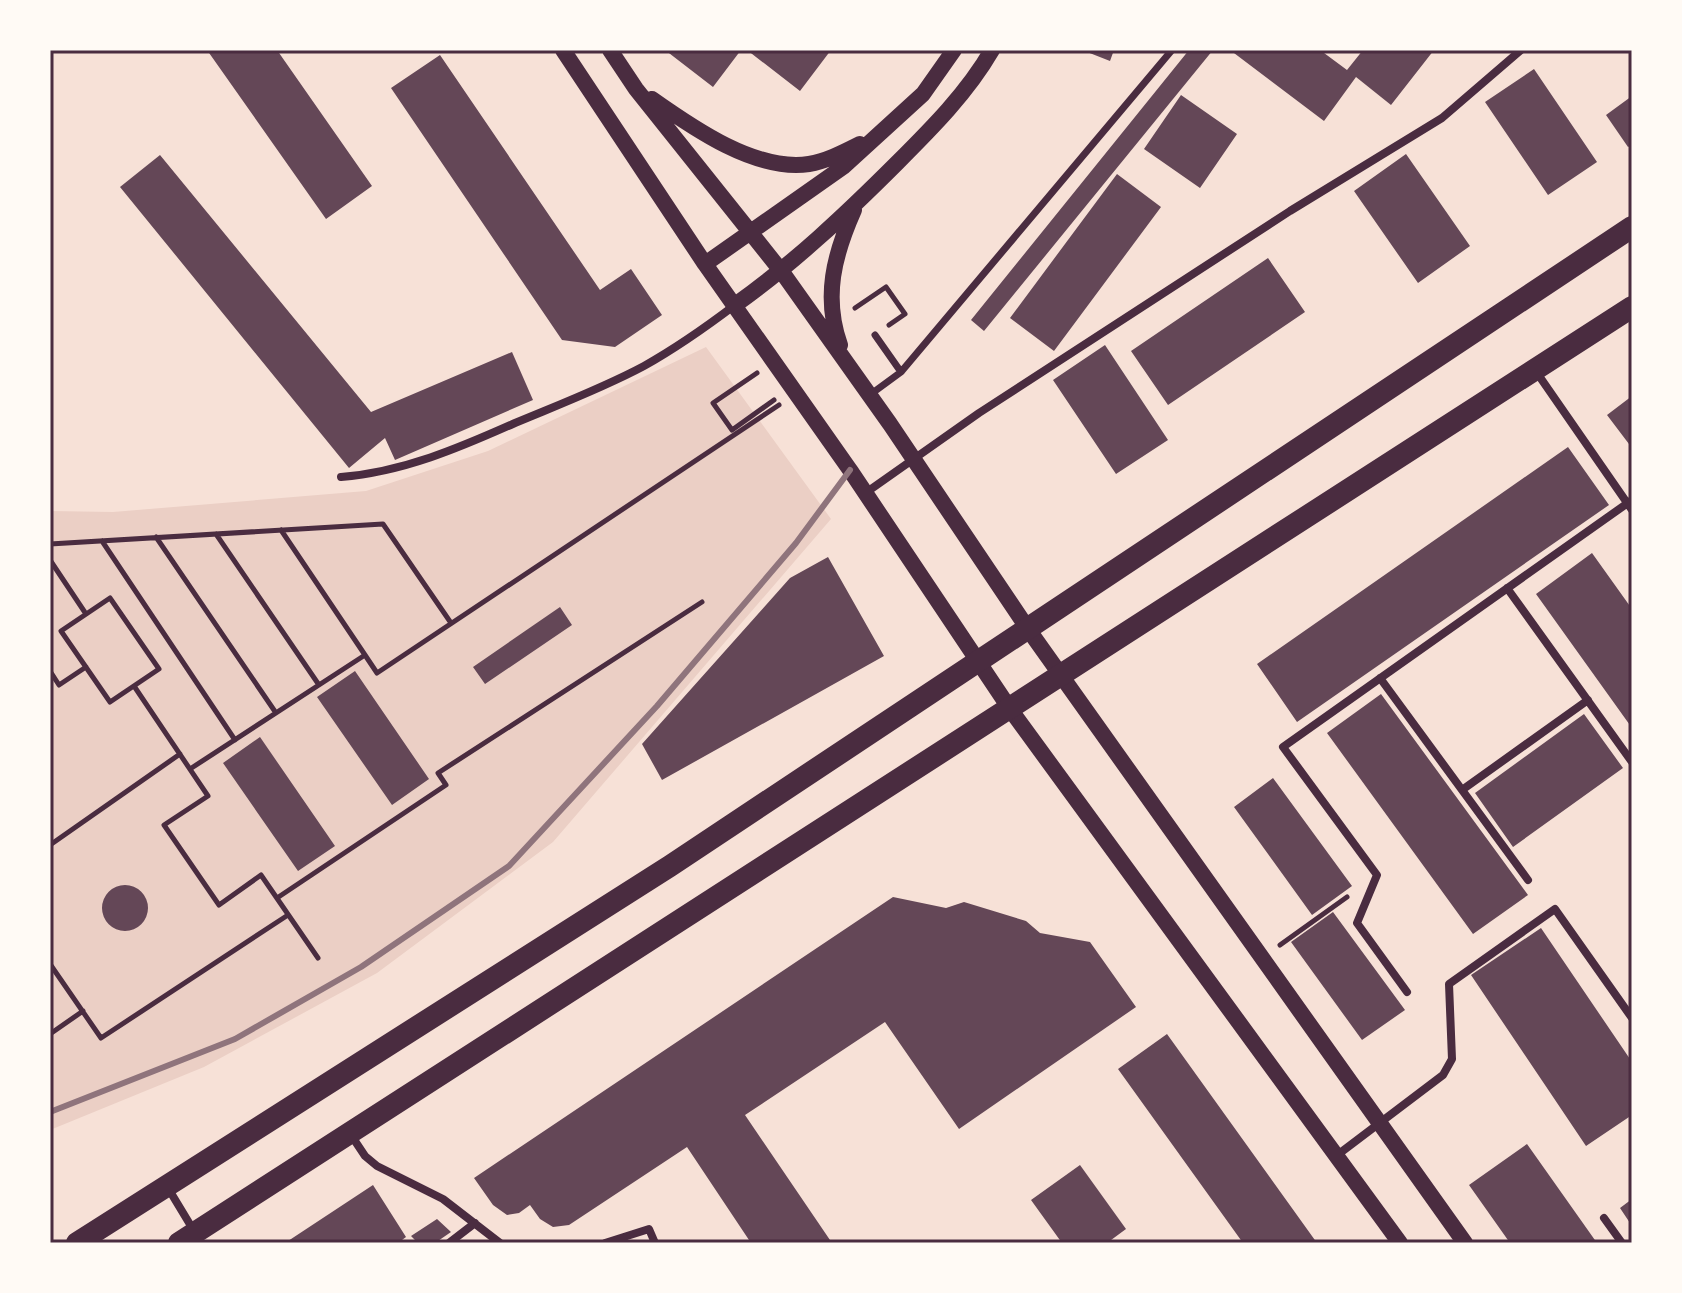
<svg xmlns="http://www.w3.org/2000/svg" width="1682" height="1293" font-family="Ubuntu,sans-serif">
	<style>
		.green { fill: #ebcfc5 }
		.building { fill: #644757 }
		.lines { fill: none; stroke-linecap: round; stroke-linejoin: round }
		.path { stroke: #4a2c40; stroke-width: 5 }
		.pedestrian { stroke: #4a2c40; stroke-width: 7 }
		.minor { stroke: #4a2c40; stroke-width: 8 }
		.secondary { stroke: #4a2c40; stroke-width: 16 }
		.trunk { stroke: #4a2c40; stroke-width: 22 }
		.rail { stroke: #8f747c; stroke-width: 6 }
		.neatline { fill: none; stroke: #4a2c40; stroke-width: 3 }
	</style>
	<rect width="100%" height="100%" fill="#f7e1d7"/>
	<path class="green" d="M 706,347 L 831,519 L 553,842 L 377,973 L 204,1067 L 50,1130 L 50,511 L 113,512 L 366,491 L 488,451 Z"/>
	<path class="building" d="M 207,50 L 277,50 L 372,186 L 326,219 Z
		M 665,50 L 741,50 L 713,87 Z
		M 747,50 L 831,50 L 800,91 Z
		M 1082,50 L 1114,50 L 1110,61 Z
		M 1189,50 L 1213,50 L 984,331 L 971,320 Z
		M 1230,50 L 1320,50 L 1347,70 L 1363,50 L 1434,50 L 1391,105 L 1356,77 L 1324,121 Z
		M 440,55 L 600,290 L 631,269 L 662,315 L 615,347 L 562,340 L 391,88 Z
		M 1534,69 L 1597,162 L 1548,195 L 1485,102 Z
		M 1181,95 L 1237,134 L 1200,188 L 1144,149 Z
		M 1632,96 L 1632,145 L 1628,147 L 1606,115 Z
		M 1406,154 L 1470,246 L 1418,283 L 1354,191 Z
		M 160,155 L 371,412 L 512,352 L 533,400 L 395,460 L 385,438 L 349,468 L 120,187 Z
		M 1117,174 L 1161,207 L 1054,351 L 1010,318 Z
		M 1268,258 L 1305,312 L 1168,405 L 1131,351 Z
		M 1105,345 L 1168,440 L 1116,474 L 1053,380 Z
		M 1632,396 L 1632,448 L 1607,415 Z
		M 1568,447 L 1609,505 L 1297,722 L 1257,664 Z
		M 1592,553 L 1632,609 L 1632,728 L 1536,594 Z
		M 828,557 L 884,656 L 662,780 L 642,744 L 790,578 Z
		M 560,607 L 572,625 L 485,684 L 473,667 Z
		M 355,671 L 429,779 L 392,805 L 317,697 Z
		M 1381,694 L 1528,895 L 1473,934 L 1327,733 Z
		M 1584,714 L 1623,768 L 1513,847 L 1475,793 Z
		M 260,737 L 335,846 L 298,871 L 223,763 Z
		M 1273,778 L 1352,886 L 1312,915 L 1234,807 Z
		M102 908a23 23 0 1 1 46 0a23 23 0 1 1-46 0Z
		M 893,897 L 946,908 L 964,902 L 1026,921 L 1040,933 L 1090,942 L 1136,1007 L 959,1129 L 885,1022 L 745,1115 L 832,1243 L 751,1243 L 687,1147 L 569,1225 L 553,1227 L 540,1219 L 530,1205 L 519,1213 L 507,1215 L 493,1205 L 474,1178 Z
		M 1333,912 L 1405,1010 L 1362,1040 L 1291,942 Z
		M 1541,928 L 1632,1062 L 1632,1115 L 1586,1146 L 1471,975 Z
		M 1167,1034 L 1317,1243 L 1243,1243 L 1118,1069 Z
		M 1527,1144 L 1597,1243 L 1510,1243 L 1469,1185 Z
		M 1080,1165 L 1126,1229 L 1107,1243 L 1062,1243 L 1031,1200 Z
		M 373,1185 L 406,1237 L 398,1243 L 285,1243 Z
		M 1632,1199 L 1632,1226 L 1620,1208 Z
		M 437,1219 L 451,1232 L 435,1243 L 418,1243 L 411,1236 Z"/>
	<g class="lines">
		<path class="path" d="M 855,308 L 886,287 L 905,314 L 889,325
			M 757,373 L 713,403 L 732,430 L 774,400
			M 281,530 L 365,655
			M 216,534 L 319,685
			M 156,537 L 276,713
			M 102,541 L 235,740
			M 50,544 L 383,524 L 451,623
			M 50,560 L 86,614
			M 110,598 L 159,669 L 110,702 L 61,631 Z
			M 50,671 L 59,685 L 86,667
			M 134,686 L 208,796 L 164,825 L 219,905 L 261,875 L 318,958
			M 190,769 L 365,655 L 377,673 L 779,405
			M 50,845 L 180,754
			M 277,898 L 446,785 L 438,773 L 702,602
			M 1280,945 L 1347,897
			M 50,964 L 101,1038 L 288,915
			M 50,1034 L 83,1011"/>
		<path class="pedestrian" d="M 875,335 L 901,372
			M 871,394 L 901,372 L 1172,50"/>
		<path class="minor" d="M 1535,370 L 1632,510
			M 341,477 C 403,472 459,448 515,423 C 558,405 603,388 644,366 C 676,348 706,327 735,305
			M 864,494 L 979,413 L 1290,211 L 1442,118 L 1521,50
			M 1507,588 L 1632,762
			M 1380,678 L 1528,880
			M 1462,790 L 1588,700
			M 1407,992 L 1357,923 L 1377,875 L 1283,747 L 1632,500
			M 351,1135 L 365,1156 L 377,1166 L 443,1199 L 500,1243
			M 1336,1156 L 1443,1075 L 1452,1059 L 1449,984 L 1555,909 L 1632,1018
			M 168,1188 L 194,1231
			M 1604,1218 L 1622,1243
			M 449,1243 L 475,1223
			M 605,1243 L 649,1229 L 655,1243"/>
		<path class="secondary" d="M 563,50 L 705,264 L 850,470 L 1010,709 L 1400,1243
			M 610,50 L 636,89 L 782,272 L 890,424 L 1028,629 L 1465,1243
			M 652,99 C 693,128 756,172 809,164 C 827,161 844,152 860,144
			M 705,264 L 843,167 L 923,94 L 954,50
			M 735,305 C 794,263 846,214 897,163 C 932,128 967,93 992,50
			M 840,345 C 823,297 834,255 854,210"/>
		<path class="trunk" d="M 77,1243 L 670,866 L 1632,227
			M 179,1243 L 1632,307"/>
		<path class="rail" d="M 50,1112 L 235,1039 L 361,967 L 509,866 L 657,706 L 796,543 L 850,470"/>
	</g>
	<rect width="1682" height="1293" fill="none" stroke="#fffaf5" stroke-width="104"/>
	<rect x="52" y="52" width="1578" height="1189" class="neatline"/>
</svg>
